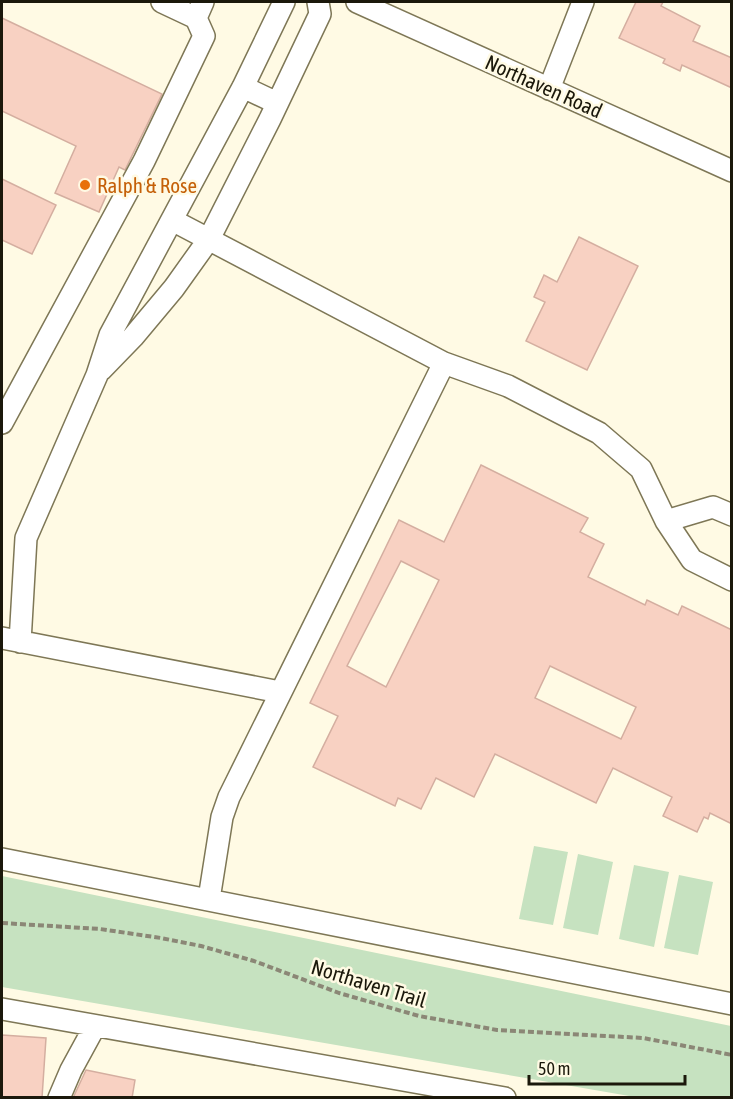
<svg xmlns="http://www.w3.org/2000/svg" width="733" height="1099" font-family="'Asap Condensed',sans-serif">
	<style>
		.green { fill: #c6e2c0 }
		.building { fill: #f8d1c2; stroke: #d4aea0; stroke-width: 1.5; fill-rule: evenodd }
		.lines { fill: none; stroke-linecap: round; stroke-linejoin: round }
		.minor-casing { stroke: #7e7756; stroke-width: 24 }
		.path { stroke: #8b8776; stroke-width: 4; stroke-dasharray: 6 3; stroke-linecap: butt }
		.minor { stroke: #fff; stroke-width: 21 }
		.food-dot { fill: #e8710a; stroke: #fffae4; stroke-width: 2 }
		.labels { text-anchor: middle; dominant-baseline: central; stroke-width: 5; stroke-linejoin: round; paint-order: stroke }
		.street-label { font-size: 21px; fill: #1b180b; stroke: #fffae4 }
		.food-label { font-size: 21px; fill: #c56008; stroke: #fffae4; text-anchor: start }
	</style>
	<rect width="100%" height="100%" fill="#fffae4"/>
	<path class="green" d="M 534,846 L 568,852 L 553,925 L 519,919 Z
		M 578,854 L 613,862 L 598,935 L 563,928 Z
		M 634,865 L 669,872 L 654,947 L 619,939 Z
		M 679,875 L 713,882 L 698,955 L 664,948 Z
		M 2,876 L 731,1026 L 731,1097 L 635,1097 L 2,987 Z"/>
	<path class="building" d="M 636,2 L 663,2 L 661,6 L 700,26 L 693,41 L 732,58 L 732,88 L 682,65 L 680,71 L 663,63 L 665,59 L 619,38 Z
		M 2,18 L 162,94 L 125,170 L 119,167 L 99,212 L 55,193 L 76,146 L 2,111 Z
		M 2,179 L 56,205 L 32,254 L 2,240 Z
		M 579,237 L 638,266 L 587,370 L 526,341 L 545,302 L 534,297 L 544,275 L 557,282 Z
		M 481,465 L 588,518 L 580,532 L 604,544 L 588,577 L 645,605 L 647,600 L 678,615 L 682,606 L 732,630 L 732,824 L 710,813 L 708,819 L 704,817 L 697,832 L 663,816 L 672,797 L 613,768 L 596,803 L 495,754 L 474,797 L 436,778 L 421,809 L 398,798 L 395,806 L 313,767 L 338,716 L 310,703 L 399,520 L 444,542 ZM 401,561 L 439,580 L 386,687 L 347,666 ZM 550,666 L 636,707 L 621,739 L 535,698 Z
		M 2,1035 L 46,1038 L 42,1098 L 2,1098 Z
		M 86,1070 L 135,1080 L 132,1098 L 73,1098 Z"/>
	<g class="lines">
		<g class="minor-casing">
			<path id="minor" d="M 162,2 L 196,18 L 203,2
				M 357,2 L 732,171
				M 243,87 L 277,103
				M 549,89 L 583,2
				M 172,220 L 444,363 L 508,386 L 599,433 L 641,469 L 666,521 L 692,560 L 732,580
				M 101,370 L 133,337 L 174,288 L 209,239 L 270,119 L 320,14 L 318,2
				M 2,423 L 144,161 L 204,36 L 196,18
				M 666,521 L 713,507 L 732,515
				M 2,638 L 280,692
				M 20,642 L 26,538 L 97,375 L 110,335 L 243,87 L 284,2
				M 2,859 L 732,1004
				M 209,899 L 222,817 L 229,797 L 444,363
				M 2,1009 L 505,1098
				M 59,1098 L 71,1070 L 95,1026"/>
		</g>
		<path class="path" d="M 2,923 L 100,929 L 161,938 L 201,946 L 254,961 L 339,993 L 419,1016 L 497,1030 L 643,1038 L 732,1055"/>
		<use href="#minor" class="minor"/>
	</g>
	<circle class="food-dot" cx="85" cy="185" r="6"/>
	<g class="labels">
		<g class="street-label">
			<text transform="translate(544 86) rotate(24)">Northaven Road</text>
			<text transform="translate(369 983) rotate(17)">Northaven Trail</text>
		</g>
		<g class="food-label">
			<text x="97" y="185">Ralph &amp; Rose</text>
		</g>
	</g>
	<rect width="733" height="1099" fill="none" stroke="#1b180b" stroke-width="6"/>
	<path d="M529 1075v9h156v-9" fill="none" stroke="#1b180b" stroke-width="3"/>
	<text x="538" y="1075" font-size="18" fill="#1b180b" stroke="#fffae4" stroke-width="4.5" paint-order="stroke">50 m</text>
</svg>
